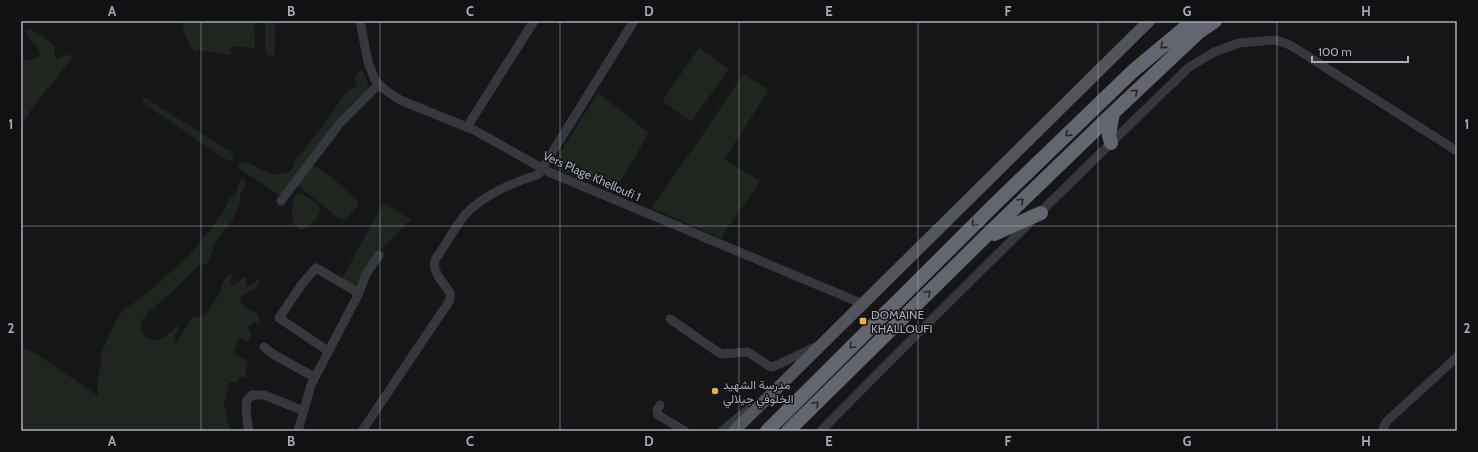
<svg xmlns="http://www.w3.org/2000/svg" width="1478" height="452" font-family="Cabin,Vazirmatn,sans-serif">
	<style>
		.green { fill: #1e261f }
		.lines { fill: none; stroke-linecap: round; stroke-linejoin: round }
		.minor { stroke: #37383d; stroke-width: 9 }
		.major { stroke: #53555c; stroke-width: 12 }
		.highway { stroke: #63666e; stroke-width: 14 }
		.oneway { stroke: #26262a }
		.grid { fill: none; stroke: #a8adb8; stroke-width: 1; stroke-opacity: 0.55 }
		.poi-dot { fill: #f2b134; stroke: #111113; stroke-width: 1.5 }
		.labels { text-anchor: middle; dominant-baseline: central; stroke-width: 3; stroke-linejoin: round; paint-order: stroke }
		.street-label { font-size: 12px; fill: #a8adb8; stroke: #111113 }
		.poi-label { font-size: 12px; fill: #a8adb8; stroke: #111113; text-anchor: start }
		.neatline { fill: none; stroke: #a8adb8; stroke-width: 1.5 }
		.grid-label { font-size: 13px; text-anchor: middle; font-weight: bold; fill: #a8adb8 }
	</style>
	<rect width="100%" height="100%" fill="#161618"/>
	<path class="green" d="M 182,21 L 254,21 L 255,48 L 232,46 L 230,49 L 232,55 L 197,50 L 195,52 C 188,43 183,33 182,21 Z
		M 265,21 L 275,21 L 274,57 L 267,54 L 265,49 Z
		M 30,29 C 34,30 53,44 54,46 C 56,51 54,55 56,59 L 66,55 L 69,55 L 72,58 L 33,107 L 21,125 L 21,60 L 30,60 L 40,56 C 40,45 28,42 26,31 Z
		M 699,48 L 729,69 L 691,122 L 662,101 Z
		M 362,69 L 369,87 L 368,90 L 351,104 L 280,196 L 238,168 L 239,163 L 246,162 L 274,175 L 281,173 L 289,172 L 293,168 L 296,159 L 316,134 L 349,89 C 356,88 358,85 355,78 L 357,74 Z
		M 743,74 L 769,90 L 724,159 L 760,181 L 721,238 L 651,208 L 697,143 Z
		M 598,93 L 649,133 L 614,192 L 551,166 Z
		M 143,98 L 147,98 L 152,102 L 231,152 L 234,156 L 232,161 L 227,160 L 146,105 L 143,101 Z
		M 311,165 C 329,171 344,189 358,202 L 358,206 L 346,219 L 342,220 L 338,218 L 300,187 L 299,182 Z
		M 243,179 L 245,181 L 245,186 L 240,194 L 241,201 L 232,221 L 214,244 L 210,259 L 207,263 L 199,265 C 190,273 182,283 173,291 C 163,300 151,308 143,319 C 136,328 145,342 156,340 C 165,338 171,331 177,326 L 179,327 L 179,329 L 174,336 L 176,344 C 182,335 185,325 193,317 C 197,316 202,317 205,315 C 208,313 219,295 220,291 C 223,284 223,276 232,274 L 230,284 L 232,286 L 244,277 L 246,277 L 246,285 L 248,286 L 259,279 L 260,281 L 256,288 L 240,298 C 242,307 249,309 257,313 L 261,325 L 254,322 L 248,327 L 251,335 L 249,342 L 239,337 L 233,353 L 248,361 L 245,378 L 240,377 L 237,383 L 229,382 L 224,404 L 230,431 L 21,431 L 21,348 L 25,348 L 35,353 L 98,396 L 97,384 L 101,364 L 100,356 L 117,318 L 123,311 L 154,288 L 189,255 L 199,244 L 224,211 L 230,197 L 231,198 L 235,195 L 240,181 Z
		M 297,193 C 306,194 316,202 321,209 C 319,217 309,229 300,230 L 293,224 C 292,215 291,200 297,193 Z
		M 384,203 L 411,220 L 379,251 L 358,287 L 342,279 L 360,245 Z"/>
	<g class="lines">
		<path class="minor" d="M 360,21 L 368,62 L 375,80 L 384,89 L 400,100 L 474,130 L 549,172 L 863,304
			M 467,127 L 534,21
			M 281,201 L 340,123 L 378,85
			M 670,319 L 718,352 L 721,354 L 748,352 L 769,366 L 773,367 L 815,347
			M 264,347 L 273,354 L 314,377
			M 328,351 L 279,318 L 302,284 L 316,268 L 359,293 L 366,274 L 379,255
			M 660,405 L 657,410 L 658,415 L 685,431
			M 249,431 C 247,421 245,410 247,400 L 252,395 L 264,395 L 304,411
			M 298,431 L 311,385 L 359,293
			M 362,431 L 450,300 L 450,293 C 444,283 432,273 435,260 C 445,246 453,230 464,216 C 480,197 513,182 537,175 L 540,172 L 634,21
			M 722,431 L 750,408
			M 821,431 C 941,308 1065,188 1188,68 L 1214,52 L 1239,43 L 1276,40 L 1290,45 L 1457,151
			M 1383,431 L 1384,426 L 1387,421 L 1457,357"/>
		<path class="major" d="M 734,431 L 1149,21"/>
		<path class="highway" d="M 1111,143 L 1109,135 L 1113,113
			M 994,234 L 1041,213
			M 767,431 L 995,204 L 1133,71 L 1193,21
			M 788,431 L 991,231 L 1113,113 L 1199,32 L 1215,21"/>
	</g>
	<defs><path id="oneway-chevron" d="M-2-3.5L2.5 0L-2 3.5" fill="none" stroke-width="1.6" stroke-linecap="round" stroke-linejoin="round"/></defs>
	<g class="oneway">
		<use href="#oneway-chevron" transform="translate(1163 46) rotate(139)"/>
		<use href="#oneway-chevron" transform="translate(1135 92) rotate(-43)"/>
		<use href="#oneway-chevron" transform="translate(1068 134) rotate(136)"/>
		<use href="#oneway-chevron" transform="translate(1021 201) rotate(-44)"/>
		<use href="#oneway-chevron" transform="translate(974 224) rotate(135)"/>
		<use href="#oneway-chevron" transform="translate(928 293) rotate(-45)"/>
		<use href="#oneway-chevron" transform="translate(852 346) rotate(135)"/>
		<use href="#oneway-chevron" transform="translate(816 404) rotate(-45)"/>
	</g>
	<path class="grid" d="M 201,21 L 201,431M 380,21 L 380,431M 560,21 L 560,431M 739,21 L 739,431M 918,21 L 918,431M 1098,21 L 1098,431M 1277,21 L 1277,431M 21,226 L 1457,226"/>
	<g class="poi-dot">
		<rect x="859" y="317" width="8" height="8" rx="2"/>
		<circle cx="715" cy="391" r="4"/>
	</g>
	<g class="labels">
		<g class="street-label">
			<text transform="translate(592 176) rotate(24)">Vers Plage Khelloufi 1</text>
		</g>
		<g class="poi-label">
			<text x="871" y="314">DOMAINE<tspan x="871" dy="14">KHALLOUFI</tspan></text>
			<text x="723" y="384">مدرسة الشهيد<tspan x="723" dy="14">الخلوفي جيلالي</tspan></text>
		</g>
	</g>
	<rect width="1478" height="452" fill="none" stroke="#111113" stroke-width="44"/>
	<path d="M1312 56v6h96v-6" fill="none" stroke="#a8adb8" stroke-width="2"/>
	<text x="1318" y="56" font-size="12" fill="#a8adb8" stroke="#111113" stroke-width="3" paint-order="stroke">100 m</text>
	<rect x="22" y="22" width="1434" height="408" class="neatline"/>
	<g class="grid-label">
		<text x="112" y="16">A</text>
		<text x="291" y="16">B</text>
		<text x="470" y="16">C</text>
		<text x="649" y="16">D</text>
		<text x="829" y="16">E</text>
		<text x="1008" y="16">F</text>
		<text x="1187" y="16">G</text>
		<text x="1366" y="16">H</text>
		<text x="11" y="129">1</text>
		<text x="1467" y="129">1</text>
		<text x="11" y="333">2</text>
		<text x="1467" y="333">2</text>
		<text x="112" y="446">A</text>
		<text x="291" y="446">B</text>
		<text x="470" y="446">C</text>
		<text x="649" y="446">D</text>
		<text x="829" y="446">E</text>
		<text x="1008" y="446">F</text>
		<text x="1187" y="446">G</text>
		<text x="1366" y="446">H</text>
	</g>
</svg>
